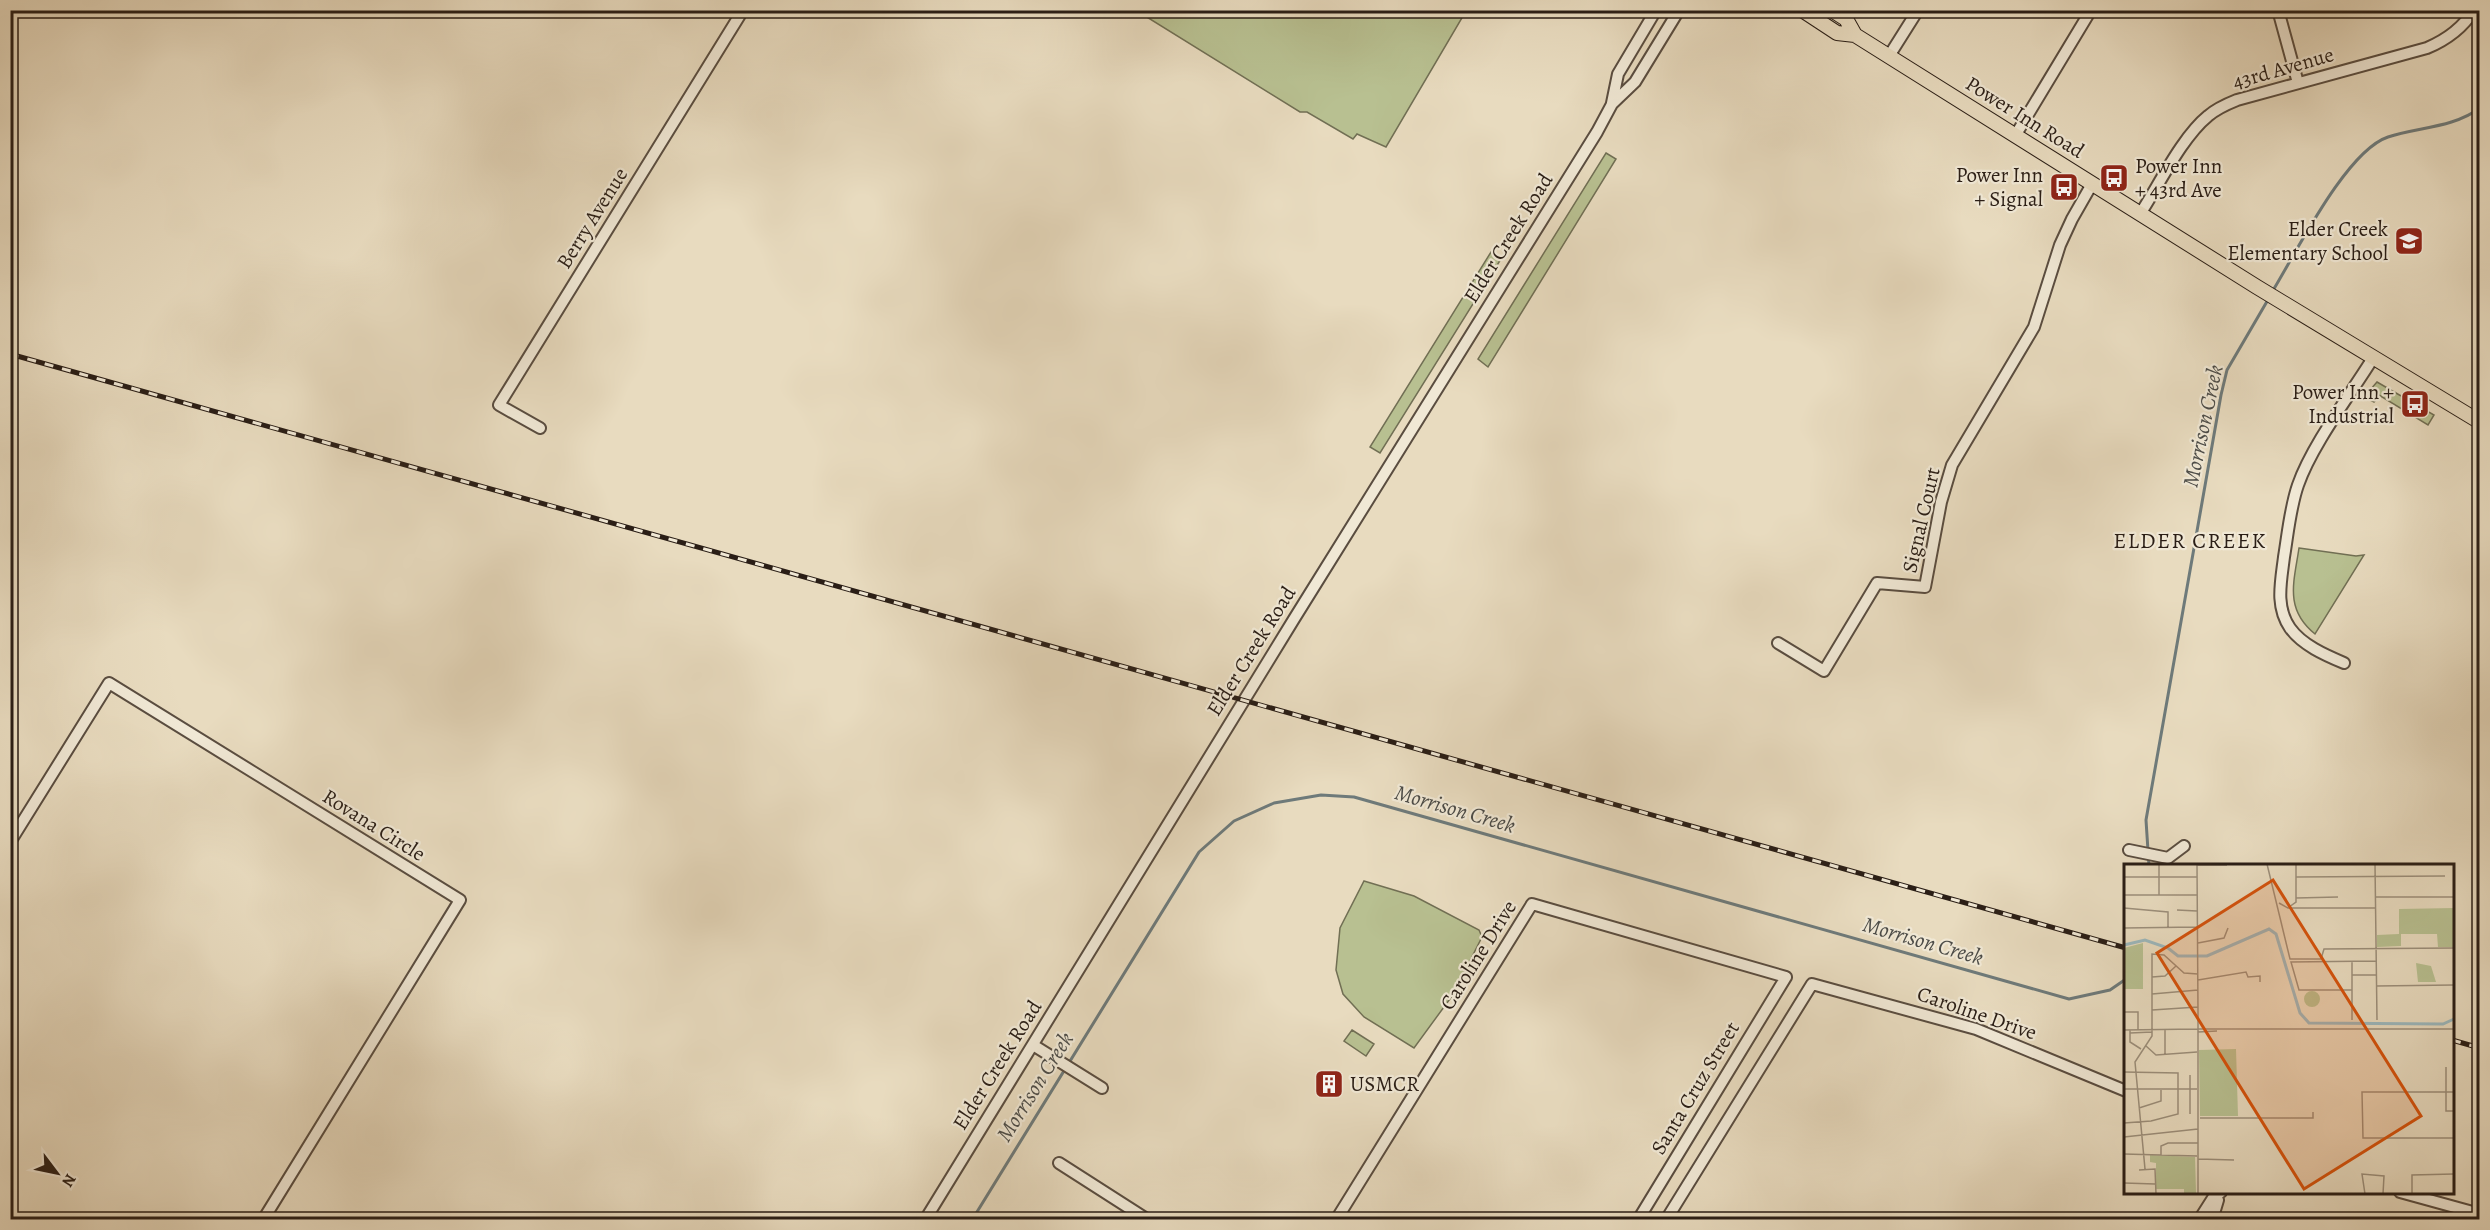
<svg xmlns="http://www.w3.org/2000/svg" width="2490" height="1230" font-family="Alegreya,serif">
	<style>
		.green { fill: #b8c091; stroke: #716f54; stroke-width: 1.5 }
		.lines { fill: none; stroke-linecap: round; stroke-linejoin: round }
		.stream { stroke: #6e7a7a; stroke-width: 3 }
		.minor-casing { stroke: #5a4d40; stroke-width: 14 }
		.major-casing { stroke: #2a1e16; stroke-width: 16 }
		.minor { stroke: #f0e8d5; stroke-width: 10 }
		.major { stroke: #e8dbbf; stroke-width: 14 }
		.rail-casing { stroke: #2a1e16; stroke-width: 5 }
		.rail { stroke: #f0e8d5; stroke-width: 3; stroke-dasharray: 9; stroke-linecap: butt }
		.labels { text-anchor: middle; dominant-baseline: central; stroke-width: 4.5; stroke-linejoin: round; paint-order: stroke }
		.street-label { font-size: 21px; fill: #2a1e16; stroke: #f0e8d5 }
		.poi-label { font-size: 21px; fill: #2a1e16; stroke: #f0e8d5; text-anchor: end }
		.water-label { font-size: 22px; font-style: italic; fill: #4c4c48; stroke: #f0e8d5 }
		.neighbourhood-label { font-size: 22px; letter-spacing: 1.5px; fill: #2a1e16; stroke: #f0e8d5 }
		.inset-river { fill: none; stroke: #9cb8bd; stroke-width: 3 }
		.inset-road { fill: none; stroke: #9c8f7b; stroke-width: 1.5 }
		.view { fill: #d5530d; fill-opacity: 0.15; stroke: #d5530d; stroke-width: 3 }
		.inset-edge { fill: none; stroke: #2a1e16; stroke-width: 3 }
	</style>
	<rect width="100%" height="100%" fill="#e8dbbf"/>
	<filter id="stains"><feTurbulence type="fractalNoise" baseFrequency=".00333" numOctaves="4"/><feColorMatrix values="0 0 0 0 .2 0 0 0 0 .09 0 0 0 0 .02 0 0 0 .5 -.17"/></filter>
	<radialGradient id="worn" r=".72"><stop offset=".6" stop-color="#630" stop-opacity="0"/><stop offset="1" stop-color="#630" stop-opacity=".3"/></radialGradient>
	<path class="green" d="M 1137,11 L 1466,11 L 1386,147 L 1357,134 L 1353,139 L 1307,112 L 1300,112 Z
		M 1606,153 L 1616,159 L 1488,367 L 1478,359 Z
		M 1491,252 L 1501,259 L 1380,453 L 1370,447 Z
		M 2377,382 L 2434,415 L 2428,425 L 2379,395 L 2374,402 L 2364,397 Z
		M 2299,548 L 2356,556 L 2364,555 L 2315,634 C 2284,609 2294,582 2299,548 Z
		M 1364,881 L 1414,896 L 1479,930 L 1482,937 L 1452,996 L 1414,1048 L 1364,1017 L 1343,994 L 1336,970 L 1340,928 Z
		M 1352,1030 L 1374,1044 L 1366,1056 L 1344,1041 Z"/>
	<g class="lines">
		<path class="stream" d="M 2272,292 C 2296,253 2346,151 2388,137 C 2418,127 2453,128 2480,108
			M 2149,866 L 2146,820 L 2221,395 L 2227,370 L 2269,298
			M 972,1220 L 1199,852 L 1234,821 L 1274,803 L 1321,795 L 1354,797 L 2069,999 L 2110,990 L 2126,979"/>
		<g class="minor-casing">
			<path id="minor" d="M 2278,10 L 2298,83
				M 1889,56 L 1918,10
				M 1612,103 L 1618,74 L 1656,10
				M 2015,136 L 2091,10
				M 2140,214 C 2159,185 2182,137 2208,116 C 2216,109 2227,104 2237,100 L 2427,48 C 2446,40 2462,29 2474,10
				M 540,428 L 499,405 L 743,10
				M 1778,643 L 1824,671 L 1877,583 L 1925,587 L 1941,502 L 1952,465 L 2034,327 L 2060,245 L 2072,219 L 2092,184
				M 2344,663 C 2325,655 2302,645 2290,628 C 2275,606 2281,582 2284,557 C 2288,533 2290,508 2298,485 C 2312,445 2350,395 2373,358
				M 10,842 L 109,683 L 460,900 L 263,1220
				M 2129,850 L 2168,858 L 2184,846
				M 1033,1045 L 1102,1088
				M 1059,1163 L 1148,1220
				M 2400,1192 L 2480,1214
				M 925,1220 L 1294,619 L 1597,132 L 1612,104 L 1635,82 L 1679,10
				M 1336,1220 L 1532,904 L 1786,977 L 1638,1220
				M 1666,1220 L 1812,984 L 1976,1029 L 2126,1091
				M 2199,1220 L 2213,1198 L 2221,1192
				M 2212,1220 L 2218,1200"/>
		</g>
		<g class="major-casing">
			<path id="major" d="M 1802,10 L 1837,33 L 1855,35 L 2257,287 L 2480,422
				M 1832,10 L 1846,19 L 1855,35"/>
		</g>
		<use href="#minor" class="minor"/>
		<use href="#major" class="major"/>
		<g class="rail-casing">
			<path id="rail" d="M 10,354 L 2126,948
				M 2452,1040 L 2480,1048"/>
		</g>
		<use href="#rail" class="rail"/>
	</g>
	<defs>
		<g id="bus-square" transform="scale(1.5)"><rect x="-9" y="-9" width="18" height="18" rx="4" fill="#8f2418" stroke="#f0e8d5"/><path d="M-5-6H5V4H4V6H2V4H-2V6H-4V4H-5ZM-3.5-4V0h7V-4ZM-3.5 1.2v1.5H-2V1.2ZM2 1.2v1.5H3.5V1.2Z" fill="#fff"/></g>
		<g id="school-square" transform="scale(1.5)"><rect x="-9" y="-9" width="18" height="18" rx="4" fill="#8f2418" stroke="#f0e8d5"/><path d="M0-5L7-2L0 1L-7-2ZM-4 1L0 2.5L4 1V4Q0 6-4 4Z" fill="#fff"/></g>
		<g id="building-square" transform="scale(1.5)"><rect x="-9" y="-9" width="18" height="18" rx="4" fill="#8f2418" stroke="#f0e8d5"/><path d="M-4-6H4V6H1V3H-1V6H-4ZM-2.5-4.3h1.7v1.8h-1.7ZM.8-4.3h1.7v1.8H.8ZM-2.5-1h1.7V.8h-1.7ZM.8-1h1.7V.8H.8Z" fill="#fff"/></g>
	</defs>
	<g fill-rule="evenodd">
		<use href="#bus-square" x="2114" y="178"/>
		<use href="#bus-square" x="2064" y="187"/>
		<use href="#school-square" x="2409" y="241"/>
		<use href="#bus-square" x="2415" y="404"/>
		<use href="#building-square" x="1329" y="1084"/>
	</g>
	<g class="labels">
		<g class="street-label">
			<text transform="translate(2283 68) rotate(-16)">43rd Avenue</text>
			<text transform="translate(2025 117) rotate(32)">Power Inn Road</text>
			<text transform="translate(592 218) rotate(-58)">Berry Avenue</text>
			<text transform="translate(1508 238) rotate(-58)">Elder Creek Road</text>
			<text transform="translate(1921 520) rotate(-77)">Signal Court</text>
			<text transform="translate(1251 651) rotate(-58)">Elder Creek Road</text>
			<text transform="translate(374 825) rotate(32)">Rovana Circle</text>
			<text transform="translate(1478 955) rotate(-58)">Caroline Drive</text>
			<text transform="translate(1977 1013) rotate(19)">Caroline Drive</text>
			<text transform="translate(997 1065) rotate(-58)">Elder Creek Road</text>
			<text transform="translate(1695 1088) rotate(-59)">Santa Cruz Street</text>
		</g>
		<g class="poi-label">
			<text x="2135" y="166" text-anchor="start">Power Inn<tspan x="2135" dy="24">+ 43rd Ave</tspan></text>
			<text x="2043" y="175">Power Inn<tspan x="2043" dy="24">+ Signal</tspan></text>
			<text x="2388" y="229">Elder Creek<tspan x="2388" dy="24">Elementary School</tspan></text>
			<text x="2394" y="392">Power Inn +<tspan x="2394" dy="24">Industrial</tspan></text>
			<text x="1350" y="1084" text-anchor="start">USMCR</text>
		</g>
		<g class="water-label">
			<text transform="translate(2203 426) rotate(-78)">Morrison Creek</text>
			<text transform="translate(1455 809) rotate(16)">Morrison Creek</text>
			<text transform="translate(1923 941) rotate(16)">Morrison Creek</text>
			<text transform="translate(1035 1087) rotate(-58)">Morrison Creek</text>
		</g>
		<g class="neighbourhood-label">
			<text x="2190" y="541">ELDER CREEK</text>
		</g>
	</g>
	<g transform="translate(2124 864)">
		<rect width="330" height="330" fill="#e8dbbf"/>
		<path d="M 330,44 L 330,83 L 314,83 L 313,70 L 277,70 L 277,82 L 253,83 L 253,71 L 275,70 L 275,45 ZM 19,79 L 19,125 L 0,125 L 0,84 ZM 292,99 L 307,102 L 312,118 L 294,118 ZM180 135a8 8 0 1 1 16 0a8 8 0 1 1-16 0ZM 112,185 L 114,252 L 76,252 L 75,186 ZM 26,291 L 71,293 L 72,329 L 60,329 L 60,325 L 32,325 L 32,299 L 26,298 Z" fill="#b8c091"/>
		<path class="inset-river" d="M 0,81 L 21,76 L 44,84 L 54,92 L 83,92 L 145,65 L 152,70 L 176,149 L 185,159 L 319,160 L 330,155"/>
		<path class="inset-road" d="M 35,0 L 35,31M 73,0 L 74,148M 143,0 L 166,95 L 197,95 L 200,85 L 330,84M 251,0 L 253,156M 73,1 L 103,1M 0,13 L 73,13M 172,13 L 321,12M 0,31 L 73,31M 252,33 L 330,33M 172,34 L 214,33M 155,39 L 164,44 L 251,44M 165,43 L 172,38 L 172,0M 0,44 L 44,48 L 44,64M 53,46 L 73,47M 0,64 L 73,63M 74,79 L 100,74 L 104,64M 228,111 L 252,111M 28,113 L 41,112 L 52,102M 74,116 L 122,108 L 124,113 L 136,112 L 136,118M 252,122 L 330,121M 228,126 L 175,126 L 167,98 L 252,97M 28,130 L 74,126M 28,146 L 74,143M 74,147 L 74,330M 0,148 L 14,148 L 14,166M 228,156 L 228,97M 74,165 L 330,165M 0,166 L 74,165M 6,166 L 6,178 L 17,185M 41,166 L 41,191M 74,168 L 93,167M 6,169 L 28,168M 22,182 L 32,191 L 73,188M 322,203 L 322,247 L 330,247M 0,208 L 54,209 L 54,250 L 27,257 L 0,259M 0,225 L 73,225M 330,228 L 238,228 L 239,274 L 330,274M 15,244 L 37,237 L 37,226M 66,250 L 66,211M 76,254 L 189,254 L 189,248M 0,273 L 74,265M 0,290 L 73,292M 37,292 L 37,282 L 44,279 L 74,279M 74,295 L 110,296M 21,305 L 11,198 L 28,172 L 28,90 L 40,91 L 60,109 L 74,110M 15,306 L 31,305 L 32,330M 0,319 L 31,320M 241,330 L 238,310 L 260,312 L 259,330M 288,330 L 288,311 L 330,310"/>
		<path class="view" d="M 149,16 L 297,252 L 180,325 L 33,89 Z"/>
		<rect width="330" height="330" class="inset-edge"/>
	</g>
	<rect width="2490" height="1230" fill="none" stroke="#e8dbbf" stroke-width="36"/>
	<rect x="12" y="12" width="2466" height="1206" fill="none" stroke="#2a1e16" stroke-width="3"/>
	<rect x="18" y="18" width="2454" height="1194" fill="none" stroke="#2a1e16" stroke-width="1.5"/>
	<g transform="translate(57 1173) rotate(122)" stroke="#f0e8d5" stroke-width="4.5" paint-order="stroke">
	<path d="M0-4.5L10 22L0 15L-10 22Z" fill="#2a1e16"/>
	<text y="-9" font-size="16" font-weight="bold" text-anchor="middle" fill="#2a1e16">N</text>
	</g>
	<rect width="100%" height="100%" filter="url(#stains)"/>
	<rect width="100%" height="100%" fill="url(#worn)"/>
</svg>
